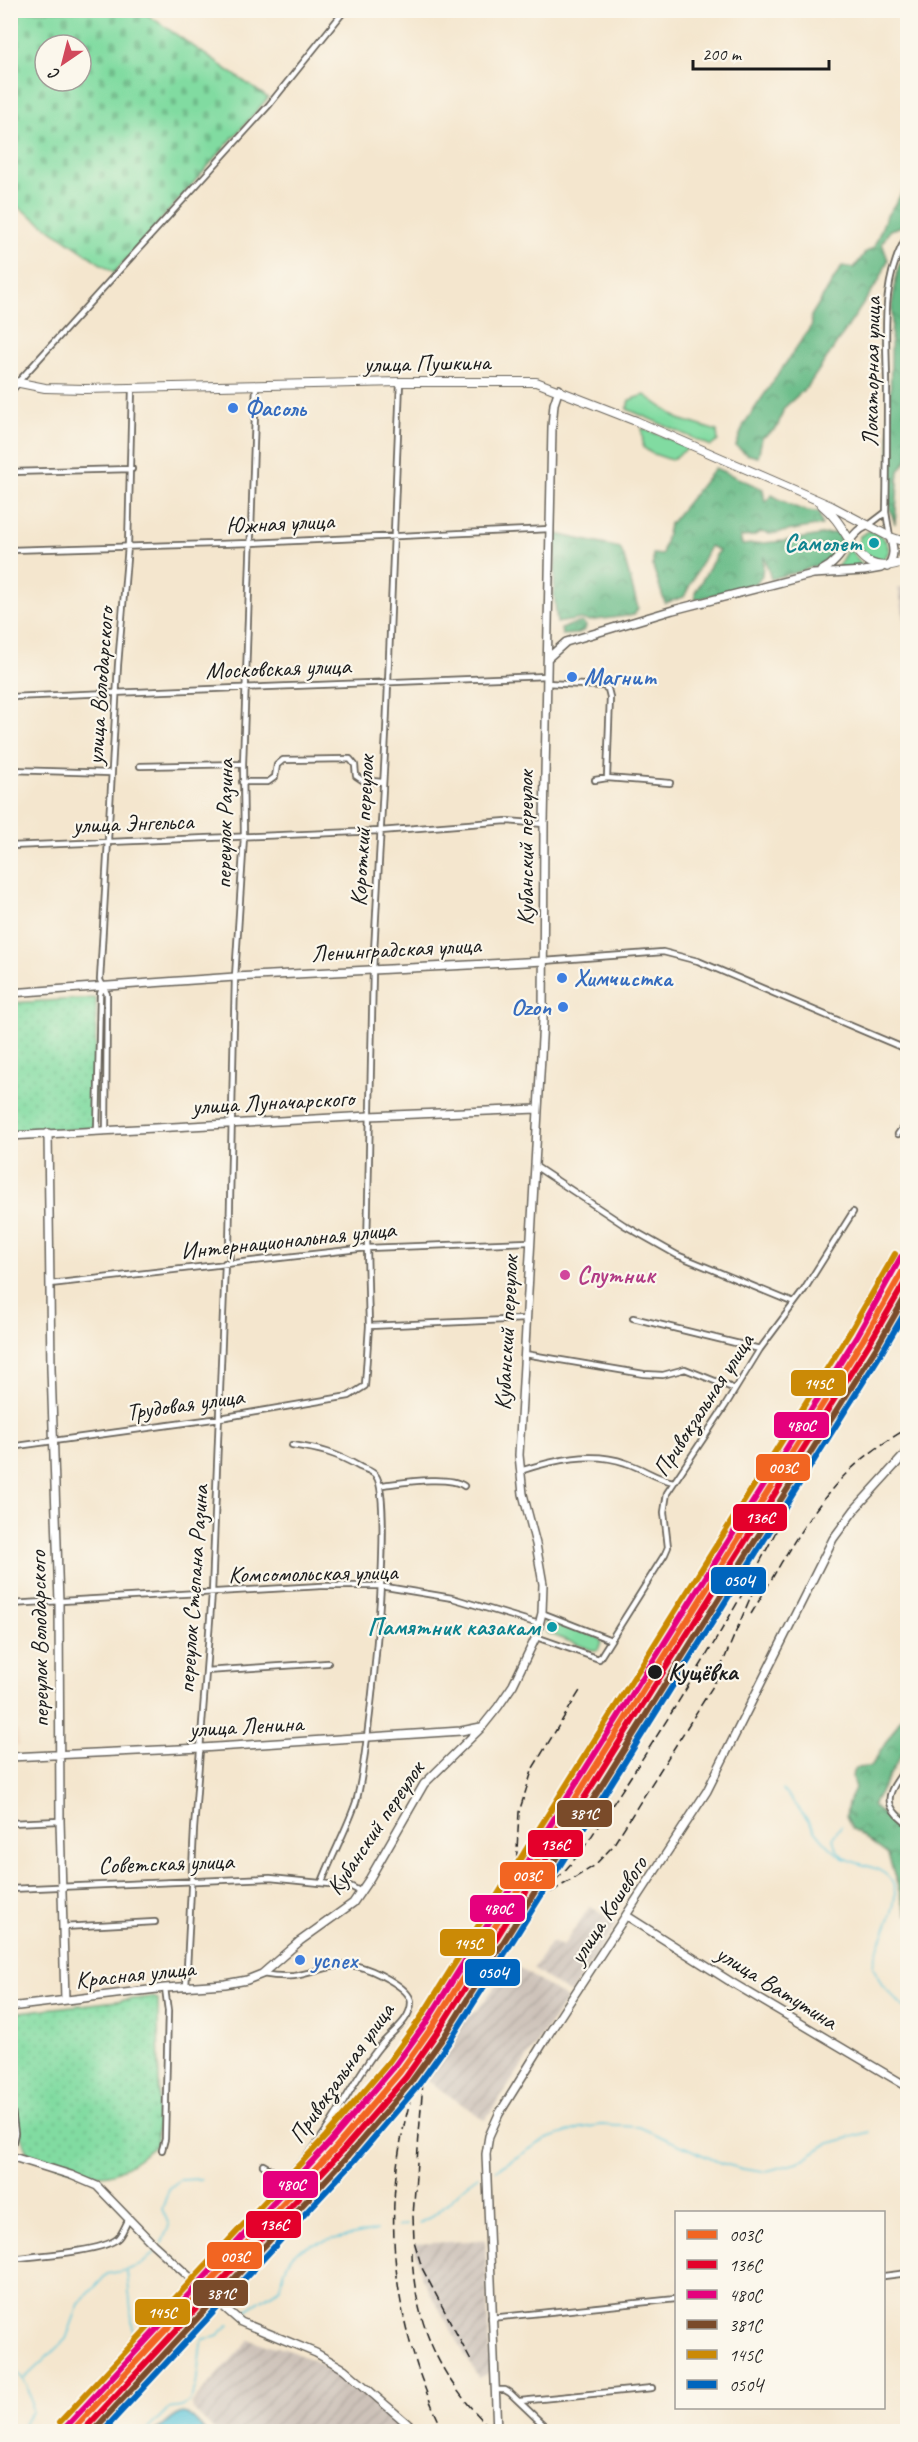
<svg xmlns="http://www.w3.org/2000/svg" width="918" height="2442" font-family="Caveat,sans-serif">
	<style>
		.built { fill: #efd6bc }
		.industrial { fill: url(#industrial-furrows) }
		.green { fill: #81dba1; stroke: #4e7c5e; stroke-width: 1.5 }
		.forest { fill: url(#forest-crowns); stroke: #426c52; stroke-width: 1.5 }
		.cemetery { fill: url(#cemetery-stones); stroke: #4e7c5e; stroke-width: 1.5; fill-rule: evenodd }
		.park { fill: url(#park-dots); stroke: #4e7c5e; stroke-width: 1.5 }
		.water { fill: url(#water-ripples); stroke: #3d717b; stroke-width: 1.5 }
		.lines { fill: none; stroke-linecap: round; stroke-linejoin: round }
		.stream { stroke: #5ec6da; stroke-width: 1.5 }
		.secondary-tunnel { stroke: #c9beaa; stroke-width: 7; stroke-dasharray: 7 3.5; stroke-linecap: butt }
		.street-casing { stroke: #68635a; stroke-width: 8 }
		.secondary-casing { stroke: #68635a; stroke-width: 10 }
		.primary-casing { stroke: #68635a; stroke-width: 10 }
		.street { stroke: #fff; stroke-width: 4.5 }
		.secondary { stroke: #fff; stroke-width: 7 }
		.primary { stroke: #fff; stroke-width: 8 }
		.rail { stroke: #1c1c1c; stroke-width: 1.5; stroke-dasharray: 9 4.5; stroke-linecap: butt }
		.rail-1-casing { stroke: #fbf7ec; stroke-width: 10 }
		.rail-2-casing { stroke: #fbf7ec; stroke-width: 10 }
		.rail-3-casing { stroke: #fbf7ec; stroke-width: 10 }
		.rail-4-casing { stroke: #fbf7ec; stroke-width: 10 }
		.rail-5-casing { stroke: #fbf7ec; stroke-width: 10 }
		.rail-6-casing { stroke: #fbf7ec; stroke-width: 10 }
		.rail-1 { stroke: #f26522; stroke-width: 6 }
		.rail-2 { stroke: #e4002b; stroke-width: 6 }
		.rail-3 { stroke: #e5007d; stroke-width: 6 }
		.rail-4 { stroke: #7a4b2a; stroke-width: 6 }
		.rail-5 { stroke: #cb8a06; stroke-width: 6 }
		.rail-6 { stroke: #0065bd; stroke-width: 6 }
		.shop-dot { fill: #3f7fe0; stroke: #fbf7ec; stroke-width: 2 }
		.culture-dot { fill: #0f9aa8; stroke: #fbf7ec; stroke-width: 2 }
		.hotel-dot { fill: #d1479c; stroke: #fbf7ec; stroke-width: 2 }
		.stop-dot { fill: #1c1c1c; stroke: #fbf7ec; stroke-width: 2 }
		.labels { text-anchor: middle; dominant-baseline: central; stroke-width: 4.5; stroke-linejoin: round; paint-order: stroke }
		.street-label { font-size: 24px; fill: #1c1c1c; stroke: #fbf7ec }
		.shop-label { font-size: 24px; font-weight: bold; fill: #366cbe; stroke: #fbf7ec; text-anchor: start }
		.culture-label { font-size: 24px; font-weight: bold; fill: #0d838f; stroke: #fbf7ec; text-anchor: end }
		.hotel-label { font-size: 24px; font-weight: bold; fill: #b23c85; stroke: #fbf7ec; text-anchor: start }
		.stop-label { font-size: 24px; font-weight: bold; fill: #1c1c1c; stroke: #fbf7ec; text-anchor: start }
		.line-badge { stroke: #fbf7ec; stroke-width: 2 }
		.badge-label { font-size: 16px; text-anchor: middle; font-weight: bold; fill: #fff }
	</style>
	<defs>
		<pattern id="industrial-furrows" width="10" height="10" patternUnits="userSpaceOnUse" patternTransform="scale(1.5)"><rect width="10" height="10" fill="#cdc2b9"/><path d="M-1 1l2-2M0 10L10 0M9 11l2-2" fill="none" stroke="#afa69e"/></pattern>
		<pattern id="forest-crowns" width="20" height="18" patternUnits="userSpaceOnUse" patternTransform="scale(1.5)"><rect width="20" height="18" fill="#68bb87"/><path d="M2 6a3 3 0 1 1 6 0M12 15a3 3 0 1 1 6 0" fill="none" stroke="#55976e"/></pattern>
		<pattern id="cemetery-stones" width="16" height="16" patternUnits="userSpaceOnUse" patternTransform="scale(1.5)"><rect width="16" height="16" fill="#81dba1"/><path d="M2 7V4a2 2 0 0 1 4 0v3zM10 15v-3a2 2 0 0 1 4 0v3z" fill="#6fbb8a"/></pattern>
		<pattern id="park-dots" width="8" height="8" patternUnits="userSpaceOnUse" patternTransform="scale(1.5)"><rect width="8" height="8" fill="#81dba1"/><path d="M2 2h.1M6 6h.1" fill="none" stroke="#6fbb8a" stroke-width="1.8" stroke-linecap="round"/></pattern>
		<pattern id="water-ripples" width="26" height="14" patternUnits="userSpaceOnUse" patternTransform="scale(1.5)"><rect width="26" height="14" fill="#5ec6da"/><path d="M2 4q2-2 4 0t4 0M15 11q2-2 4 0t4 0" fill="none" stroke="#51aaba"/></pattern>
	</defs>
	<rect width="100%" height="100%" fill="#fbf7ec"/>
	<filter id="ink" filterUnits="userSpaceOnUse"><feTurbulence type="fractalNoise" baseFrequency=".0167" numOctaves="2"/><feDisplacementMap in="SourceGraphic" scale="12" xChannelSelector="R" yChannelSelector="G"/><feConvolveMatrix kernelMatrix="1 2 1 2 8 2 1 2 1" color-interpolation-filters="sRGB"/></filter>
	<filter id="wash" filterUnits="userSpaceOnUse"><feTurbulence type="fractalNoise" baseFrequency=".008" numOctaves="4" result="noise"/><feDisplacementMap in="SourceGraphic" scale="24" xChannelSelector="R" yChannelSelector="G"/><feGaussianBlur stdDeviation="1.35" result="paint"/><feColorMatrix in="noise" values="0 0 0 0 0 0 0 0 0 0 0 0 0 0 0 0 0 1.4 0 .05"/><feComposite in="paint" operator="in"/></filter>
	<g filter="url(#wash)">
		<rect width="100%" height="100%" fill="#f4e6ce"/>
		<path class="built" d="M 11,1727 L 15,1727 L 15,1730 L 18,1731 L 19,1745 L 11,1746 Z"/>
		<path class="industrial" d="M 907,586 L 908,586 L 907,633 L 898,588 Z
			M 590,1906 L 617,1924 L 570,1994 L 533,1969 L 551,1942 L 563,1946 Z
			M 513,1964 L 567,1999 L 485,2120 L 428,2081 L 432,2067 L 459,2021 L 464,2016 L 477,2010 Z
			M 485,2240 L 490,2372 L 478,2378 L 422,2278 L 414,2244 Z
			M 249,2340 L 285,2349 L 313,2360 L 377,2403 L 407,2431 L 215,2431 L 193,2410 L 192,2403 Z"/>
		<path class="green" d="M 645,395 L 679,419 L 717,431 L 718,441 L 711,446 L 627,409 L 629,400 Z
			M 642,428 L 690,447 L 671,460 L 651,453 L 643,447 Z
			M 869,531 C 881,533 888,541 889,552 L 882,561 C 872,563 864,555 858,546 L 860,536 Z
			M 847,551 L 851,551 L 864,567 L 837,568 Z
			M 551,1620 L 599,1638 L 601,1642 L 598,1650 L 592,1650 L 547,1633 L 544,1626 L 546,1621 Z"/>
		<path class="forest" d="M 907,186 L 907,220 L 902,226 L 890,230 L 882,243 L 888,260 L 880,279 L 808,386 L 784,408 L 777,428 L 762,438 L 758,457 L 746,454 L 736,446 L 744,424 L 812,325 L 811,316 L 842,266 L 854,268 L 865,253 L 874,247 L 886,217 Z
			M 907,249 L 908,458 L 899,471 L 895,524 L 889,506 L 889,468 L 892,305 L 898,268 Z
			M 715,468 L 763,489 L 765,502 L 772,495 C 788,504 801,512 819,512 L 822,525 L 770,534 L 760,532 L 753,536 L 740,537 L 742,545 L 785,541 L 839,532 C 848,565 794,572 771,579 L 764,556 L 762,575 L 757,583 L 695,600 L 695,593 L 719,550 L 710,546 L 684,597 L 665,603 L 653,567 L 653,554 L 662,555 L 669,525 Z
			M 556,534 L 620,548 L 624,557 L 638,608 L 634,615 L 588,621 L 581,619 L 557,623 L 554,594 Z
			M 582,622 L 586,626 L 585,630 L 576,634 L 562,635 L 561,629 L 573,624 Z
			M 907,1708 L 907,1745 L 872,1806 L 907,1829 L 907,1915 L 888,1855 L 852,1828 L 846,1816 L 848,1803 L 855,1788 C 853,1781 850,1775 855,1768 L 869,1767 L 872,1765 Z"/>
		<path class="cemetery" d="M 11,11 L 142,11 L 268,98 L 114,273 L 11,202 ZM 45,45 L 81,45 L 81,81 L 45,81 Z"/>
		<path class="park" d="M 96,998 L 95,1128 L 11,1133 L 11,1003 Z
			M 152,1997 L 158,1999 L 159,2095 L 156,2145 C 145,2154 123,2171 109,2174 C 87,2179 49,2160 27,2153 C 11,2117 10,2053 11,2013 Z"/>
		<path class="water" d="M 182,2413 L 188,2414 L 206,2431 L 155,2431 L 171,2418 Z"/>
		<g class="lines">
			<path class="stream" d="M 783,1790 C 804,1811 821,1845 846,1860
				M 841,1826 L 833,1837 C 837,1872 879,1858 892,1882 C 904,1904 875,1943 873,1967 L 882,1985 L 908,2011
				M 496,2170 L 546,2139 L 581,2128 L 601,2125 L 639,2127 L 721,2163 L 743,2169 L 763,2172 L 797,2163 L 827,2144 L 870,2132
				M 419,2223 C 443,2213 457,2190 478,2176
				M 398,2227 L 406,2225
				M 162,2243 L 169,2225 L 162,2209 L 169,2189 L 179,2180 L 201,2179
				M 127,2271 L 134,2341
				M 240,2314 L 280,2288 C 284,2278 284,2267 290,2258 C 299,2242 358,2235 377,2230
				M 10,2366 C 28,2381 30,2389 32,2412 L 22,2426 L 10,2431
				M 25,2378 L 66,2339 L 79,2304 L 107,2274 L 127,2270 L 141,2265 L 155,2252
				M 145,2432 L 168,2409 L 182,2407 L 189,2402 L 196,2386 L 201,2343 L 203,2339 L 216,2337 L 230,2324"/>
		</g>
	</g>
	<g filter="url(#ink)">
		<g class="lines">
			<path class="secondary-tunnel" d="M 195,2282 L 209,2294"/>
			<g class="street-casing">
				<path id="street" d="M 18,382 L 269,105 L 345,10
					M 10,472 L 132,469
					M 869,525 L 886,512
					M 890,537 L 886,512 C 887,471 887,430 887,388 C 887,338 879,280 908,235
					M 10,550 L 251,543 L 550,529
					M 546,683 L 603,686 L 608,689 L 610,697 L 607,778
					M 10,697 L 547,676
					M 140,766 L 243,764
					M 10,770 L 111,773
					M 595,780 L 607,778 L 670,783
					M 242,782 L 268,782 L 275,777 L 277,765 L 283,760 L 350,759 L 355,765 L 356,776 L 362,780 L 382,782
					M 10,846 L 380,831 L 507,821 L 544,824
					M 544,961 L 663,952 L 698,961 L 908,1050
					M 97,1131 L 100,994 L 103,986
					M 106,1131 L 107,994 L 100,980 L 118,665 L 128,546 L 132,388
					M 898,1134 L 908,1120
					M 535,1166 L 624,1225 L 677,1255 L 794,1303
					M 230,1263 L 229,1246 L 235,977 L 244,837 L 243,764 L 256,385
					M 50,1284 L 367,1248 L 529,1242
					M 633,1318 L 760,1349
					M 369,1326 L 526,1319
					M 525,1354 L 644,1374 L 663,1375 L 685,1369 L 735,1389
					M 292,1445 C 320,1449 336,1453 360,1467 C 366,1470 372,1470 376,1476 C 395,1500 368,1764 356,1802 C 347,1829 332,1855 322,1882
					M 10,1447 L 220,1418 L 349,1396 L 365,1386 L 369,1326 L 367,1248 L 373,970 L 386,733 L 400,382
					M 520,1471 C 554,1460 592,1451 626,1463 C 643,1468 656,1479 674,1482
					M 381,1485 C 400,1483 449,1475 464,1486
					M 10,1604 L 321,1586 L 380,1586 L 452,1598 L 539,1624
					M 542,1613 L 611,1640
					M 536,1637 L 599,1659 L 665,1554 L 668,1547 L 664,1512 L 667,1493 L 725,1406 L 760,1349 L 804,1290 L 853,1212
					M 206,1671 L 328,1663
					M 908,1765 C 891,1790 877,1802 908,1824
					M 10,1823 L 60,1821
					M 10,1889 L 270,1878 L 350,1886 L 361,1892
					M 63,1927 L 155,1922
					M 262,1974 C 273,1976 283,1977 294,1976 C 314,1973 336,1962 357,1966 C 371,1969 410,1987 411,2002 C 411,2021 390,2033 380,2046 C 356,2075 341,2111 318,2142 C 309,2154 298,2164 288,2176 L 281,2176 L 263,2165
					M 186,1988 L 194,1829 L 212,1593 L 225,1263
					M 10,2095 L 15,2133 L 10,2155
					M 162,2150 L 165,2139 L 168,2011 L 165,1988
					M 10,2259 C 33,2256 101,2252 117,2239 C 122,2235 125,2225 129,2219
					M 884,2276 L 908,2273
					M 491,2318 L 676,2299
					M 495,2390 L 505,2390 L 510,2393 L 551,2432
					M 520,2401 L 652,2388"/>
			</g>
			<g class="secondary-casing">
				<path id="secondary" d="M 10,391 L 17,383
					M 887,567 C 895,557 894,548 890,537
					M 821,571 C 846,559 846,534 868,525
					M 548,658 L 566,642 L 673,610 L 813,574 L 864,571 L 881,568
					M 10,993 L 235,977 L 544,961
					M 48,1133 L 51,1369 L 59,1602 L 60,1821 L 65,2000
					M 10,1136 L 369,1116 L 537,1109
					M 10,1757 L 201,1748 L 461,1731 L 481,1727
					M 627,1916 L 731,1982 L 908,2087
					M 10,2007 L 165,1988 L 225,1984 L 247,1980 L 262,1974 L 300,1941 L 353,1903 L 370,1878 L 424,1784 L 482,1727 L 498,1707 L 513,1685 L 536,1637 L 542,1613 L 543,1584 L 536,1544 L 523,1494 L 519,1455 L 543,1020 L 544,824 L 552,427 L 554,404 L 559,389
					M 10,2156 L 71,2175 L 97,2186 L 153,2244 L 195,2282
					M 209,2294 L 241,2322 L 316,2353 L 344,2369 L 417,2432
					M 497,2432 L 486,2154 L 489,2136 L 499,2114 L 548,2035 L 707,1791 L 833,1539 L 855,1509 L 908,1451"/>
			</g>
			<g class="primary-casing">
				<path id="primary" d="M 10,381 L 45,388 L 85,389 L 400,382 L 536,382 L 636,421 L 831,506 L 890,537 L 908,543
					M 822,505 C 856,532 853,583 908,560"/>
			</g>
			<use href="#street" class="street"/>
			<use href="#secondary" class="secondary"/>
			<use href="#primary" class="primary"/>
			<path class="rail" d="M 907,1248 L 908,1247
				M 903,1283 L 908,1275
				M 751,1614 C 779,1568 804,1518 841,1479 C 860,1459 884,1442 908,1428
				M 551,1892 L 594,1866 L 612,1847 L 713,1686 L 756,1584
				M 496,1924 L 512,1886 L 516,1869 L 519,1812 L 533,1768 L 581,1689
				M 423,2081 L 413,2216 L 414,2241 L 422,2268 L 472,2363
				M 412,2252 C 414,2324 441,2383 495,2432
				M 444,2432 C 389,2320 377,2195 418,2076 C 432,2037 458,1997 482,1963 C 493,1947 506,1929 520,1915 C 545,1890 570,1869 589,1840 C 643,1759 696,1676 744,1591 C 772,1542 796,1491 820,1440"/>
			<g class="rail-1-casing">
				<path id="rail-1" d="M 71,2432 L 337,2146 L 400,2072 L 432,2027 L 863,1340 L 908,1262"/>
			</g>
			<g class="rail-2-casing">
				<path id="rail-2" d="M 82,2432 L 342,2151 L 406,2077 L 438,2031 L 869,1344 L 908,1277"/>
			</g>
			<g class="rail-3-casing">
				<path id="rail-3" d="M 66,2427 L 331,2141 L 394,2067 L 426,2023 L 857,1336 L 901,1257"/>
			</g>
			<g class="rail-4-casing">
				<path id="rail-4" d="M 92,2432 L 348,2156 L 411,2082 L 445,2035 L 876,1348 L 908,1292"/>
			</g>
			<g class="rail-5-casing">
				<path id="rail-5" d="M 60,2422 L 326,2136 L 388,2063 L 420,2019 L 850,1332 L 895,1254"/>
			</g>
			<g class="rail-6-casing">
				<path id="rail-6" d="M 102,2432 L 354,2161 L 417,2087 L 451,2039 L 882,1352 L 908,1307"/>
			</g>
			<use href="#rail-1" class="rail-1"/>
			<use href="#rail-2" class="rail-2"/>
			<use href="#rail-3" class="rail-3"/>
			<use href="#rail-4" class="rail-4"/>
			<use href="#rail-5" class="rail-5"/>
			<use href="#rail-6" class="rail-6"/>
		</g>
	</g>
	<g class="shop-dot">
		<circle cx="233" cy="408" r="6"/>
		<circle cx="572" cy="677" r="6"/>
		<circle cx="562" cy="978" r="6"/>
		<circle cx="563" cy="1007" r="6"/>
		<circle cx="300" cy="1960" r="6"/>
	</g>
	<g class="culture-dot">
		<circle cx="874" cy="543" r="6"/>
		<circle cx="552" cy="1627" r="6"/>
	</g>
	<circle class="hotel-dot" cx="565" cy="1275" r="6"/>
	<circle class="stop-dot" cx="655" cy="1672" r="8"/>
	<g class="labels">
		<g class="street-label">
			<text transform="translate(427 363) rotate(-1)">улица Пушкина</text>
			<text transform="translate(871 372) rotate(-89)">Локаторная улица</text>
			<text transform="translate(280 523) rotate(-3)">Южная улица</text>
			<text transform="translate(278 668) rotate(-2)">Московская улица</text>
			<text transform="translate(100 686) rotate(-86)">улица Володарского</text>
			<text transform="translate(133 823) rotate(-2)">улица Энгельса</text>
			<text transform="translate(224 824) rotate(-89)">переулок Разина</text>
			<text transform="translate(362 831) rotate(-87)">Короткий переулок</text>
			<text transform="translate(525 848) rotate(-90)">Кубанский переулок</text>
			<text transform="translate(396 949) rotate(-3)">Ленинградская улица</text>
			<text transform="translate(273 1102) rotate(-3)">улица Луначарского</text>
			<text transform="translate(288 1240) rotate(-6)">Интернациональная улица</text>
			<text transform="translate(506 1333) rotate(-87)">Кубанский переулок</text>
			<text transform="translate(185 1404) rotate(-8)">Трудовая улица</text>
			<text transform="translate(703 1405) rotate(-57)">Привокзальная улица</text>
			<text transform="translate(313 1573) rotate(-1)">Комсомольская улица</text>
			<text transform="translate(193 1589) rotate(-86)">переулок Степана Разина</text>
			<text transform="translate(39 1639) rotate(-91)">переулок Володарского</text>
			<text transform="translate(246 1726) rotate(-3)">улица Ленина</text>
			<text transform="translate(375 1828) rotate(-56)">Кубанский переулок</text>
			<text transform="translate(166 1863) rotate(-2)">Советская улица</text>
			<text transform="translate(608 1910) rotate(-57)">улица Кошевого</text>
			<text transform="translate(135 1974) rotate(-6)">Красная улица</text>
			<text transform="translate(777 1987) rotate(32)">улица Ватутина</text>
			<text transform="translate(341 2073) rotate(-55)">Привокзальная улица</text>
		</g>
		<g class="shop-label">
			<text x="245" y="408">Фасоль</text>
			<text x="584" y="677">Магнит</text>
			<text x="574" y="978">Химчистка</text>
			<text x="551" y="1007" text-anchor="end">Ozon</text>
			<text x="312" y="1960">успех</text>
		</g>
		<g class="culture-label">
			<text x="862" y="543">Самолет</text>
			<text x="540" y="1627">Памятник казакам</text>
		</g>
		<g class="hotel-label">
			<text x="577" y="1275">Спутник</text>
		</g>
		<g class="stop-label">
			<text x="668" y="1672">Кущёвка</text>
		</g>
	</g>
	<g class="line-badge">
		<rect x="790" y="1369" width="57" height="28" rx="6" fill="#cb8a06"/>
		<rect x="773" y="1411" width="57" height="28" rx="6" fill="#e5007d"/>
		<rect x="755" y="1453" width="56" height="29" rx="6" fill="#f26522"/>
		<rect x="732" y="1503" width="56" height="29" rx="6" fill="#e4002b"/>
		<rect x="710" y="1566" width="57" height="29" rx="6" fill="#0065bd"/>
		<rect x="556" y="1799" width="57" height="29" rx="6" fill="#7a4b2a"/>
		<rect x="527" y="1829" width="57" height="29" rx="6" fill="#e4002b"/>
		<rect x="499" y="1861" width="57" height="29" rx="6" fill="#f26522"/>
		<rect x="469" y="1894" width="57" height="29" rx="6" fill="#e5007d"/>
		<rect x="439" y="1928" width="57" height="29" rx="6" fill="#cb8a06"/>
		<rect x="464" y="1958" width="57" height="29" rx="6" fill="#0065bd"/>
		<rect x="262" y="2170" width="57" height="29" rx="6" fill="#e5007d"/>
		<rect x="245" y="2210" width="57" height="29" rx="6" fill="#e4002b"/>
		<rect x="206" y="2241" width="57" height="29" rx="6" fill="#f26522"/>
		<rect x="192" y="2279" width="57" height="28" rx="6" fill="#7a4b2a"/>
		<rect x="134" y="2298" width="57" height="28" rx="6" fill="#cb8a06"/>
	</g>
	<g class="badge-label">
		<text x="818" y="1389">145С</text>
		<text x="801" y="1431">480С</text>
		<text x="783" y="1473">003С</text>
		<text x="760" y="1523">136С</text>
		<text x="739" y="1586">050Ч</text>
		<text x="584" y="1819">381С</text>
		<text x="555" y="1850">136С</text>
		<text x="527" y="1881">003С</text>
		<text x="498" y="1914">480С</text>
		<text x="468" y="1949">145С</text>
		<text x="493" y="1978">050Ч</text>
		<text x="291" y="2190">480С</text>
		<text x="274" y="2230">136С</text>
		<text x="235" y="2262">003С</text>
		<text x="221" y="2299">381С</text>
		<text x="162" y="2318">145С</text>
	</g>
	<rect width="918" height="2442" fill="none" stroke="#fbf7ec" stroke-width="36"/>
	<rect x="675" y="2211" width="210" height="198" fill="#fbf7ec" stroke="#a29f99" stroke-width="1.5"/>
	<rect x="687" y="2230" width="30" height="9" fill="#f26522" stroke="#a29f99" stroke-width="1.5"/>
	<text x="729" y="2241" font-size="18" fill="#1c1c1c">003С</text>
	<rect x="687" y="2260" width="30" height="9" fill="#e4002b" stroke="#a29f99" stroke-width="1.5"/>
	<text x="729" y="2271" font-size="18" fill="#1c1c1c">136С</text>
	<rect x="687" y="2290" width="30" height="9" fill="#e5007d" stroke="#a29f99" stroke-width="1.5"/>
	<text x="729" y="2301" font-size="18" fill="#1c1c1c">480С</text>
	<rect x="687" y="2320" width="30" height="9" fill="#7a4b2a" stroke="#a29f99" stroke-width="1.5"/>
	<text x="729" y="2331" font-size="18" fill="#1c1c1c">381С</text>
	<rect x="687" y="2350" width="30" height="9" fill="#cb8a06" stroke="#a29f99" stroke-width="1.5"/>
	<text x="729" y="2361" font-size="18" fill="#1c1c1c">145С</text>
	<rect x="687" y="2380" width="30" height="9" fill="#0065bd" stroke="#a29f99" stroke-width="1.5"/>
	<text x="729" y="2391" font-size="18" fill="#1c1c1c">050Ч</text>
	<g transform="translate(63 63) rotate(215)"><circle r="28" fill="#fbf7ec" stroke="#a29f99" stroke-width="1.5"/>
	<path d="M0-4.5L10 22L0 15L-10 22Z" fill="#d1495b"/>
	<text y="-9" font-size="16" font-weight="bold" text-anchor="middle" fill="#1c1c1c">С</text>
	</g>
	<path d="M693 60v9h136v-9" fill="none" stroke="#1c1c1c" stroke-width="3"/>
	<text x="702" y="60" font-size="18" fill="#1c1c1c" stroke="#fbf7ec" stroke-width="4.5" paint-order="stroke">200 m</text>
</svg>
